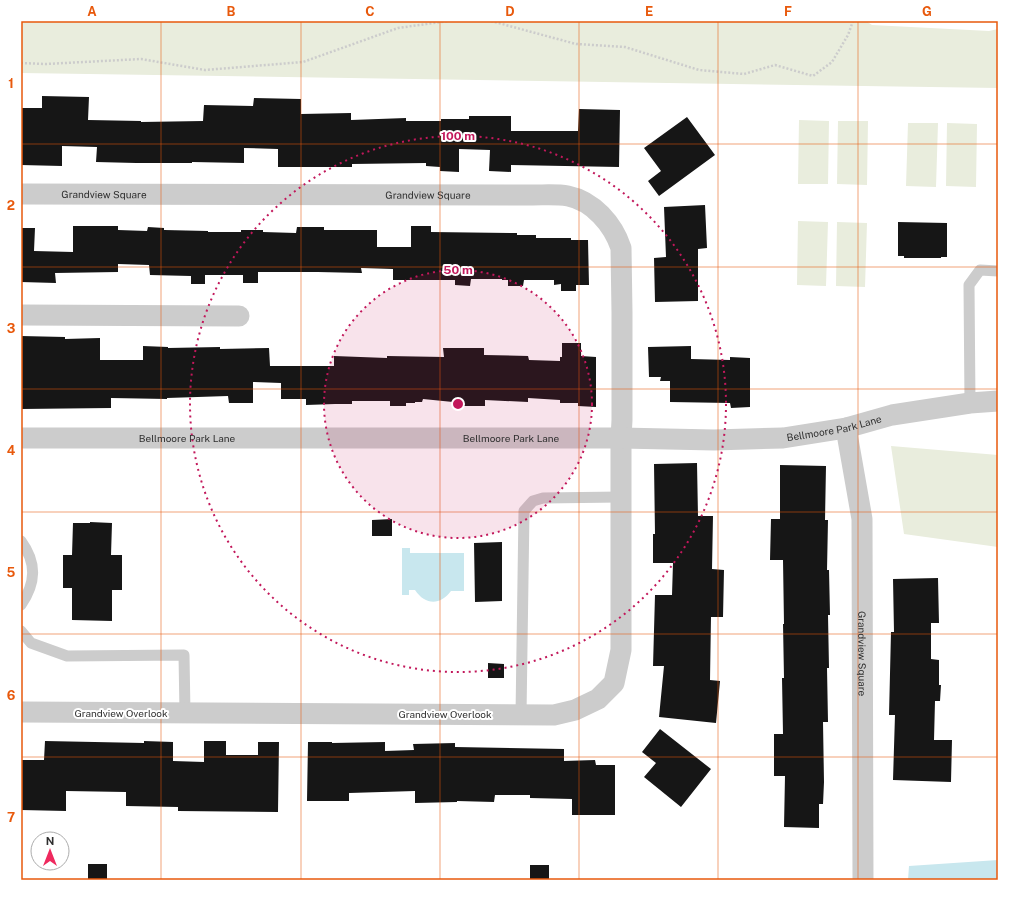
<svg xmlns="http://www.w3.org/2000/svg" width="1019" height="901" font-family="'Public Sans',sans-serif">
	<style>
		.green { fill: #e9eddd }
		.water { fill: #c8e7ee }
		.building { fill: #161616 }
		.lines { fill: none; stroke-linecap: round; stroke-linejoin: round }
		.path { stroke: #ccc; stroke-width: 2.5; stroke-dasharray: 2 2; stroke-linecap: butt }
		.lane { stroke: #ccc; stroke-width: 11 }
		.street { stroke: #ccc; stroke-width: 21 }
		.grid { fill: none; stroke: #e8590c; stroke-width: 1; stroke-opacity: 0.55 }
		.ring { fill: none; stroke: #c2185b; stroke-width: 2; stroke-dasharray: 2 4 }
		.labels { text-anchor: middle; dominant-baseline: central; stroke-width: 4; stroke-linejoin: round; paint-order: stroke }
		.street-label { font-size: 10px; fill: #2f2f2f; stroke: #fff }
		.centre { fill: #c2185b; stroke: #fff; stroke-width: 2 }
		.ring-label { font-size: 12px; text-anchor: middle; font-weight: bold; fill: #c2185b; stroke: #fff; stroke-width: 4; stroke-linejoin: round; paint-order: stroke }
		.neatline { fill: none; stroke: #e8590c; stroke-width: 1.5 }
		.grid-label { font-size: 13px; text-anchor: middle; font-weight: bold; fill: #e8590c }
	</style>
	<rect width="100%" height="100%" fill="#fff"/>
	<path class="green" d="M 21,21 L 866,21 L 872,25 L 989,31 L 998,29 L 998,88 L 21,73 Z
		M 799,120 L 829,121 L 828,184 L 798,184 Z
		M 838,121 L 868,121 L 867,185 L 837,184 Z
		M 908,123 L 938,123 L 936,187 L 906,186 Z
		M 947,123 L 977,124 L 976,187 L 946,186 Z
		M 798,221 L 828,222 L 826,286 L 797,285 Z
		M 837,222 L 867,223 L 865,287 L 836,286 Z
		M 891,446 L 998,455 L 998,547 L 904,534 Z"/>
	<path class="water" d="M 402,548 L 410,548 L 410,553 L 464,553 L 464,591 L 451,591 C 440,606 425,605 415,590 L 409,590 L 409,595 L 402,595 Z
		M 998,860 L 998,880 L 908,880 L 909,866 Z"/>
	<path class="building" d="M 42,96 L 89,97 L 88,120 L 141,121 L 141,122 L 203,121 L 204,105 L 253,106 L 254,98 L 301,99 L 301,114 L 351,113 L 351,120 L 406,118 L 406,121 L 441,121 L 441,119 L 469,119 L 469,116 L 511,116 L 511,131 L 578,131 L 579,109 L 620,110 L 619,167 L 511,165 L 511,172 L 489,171 L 490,150 L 459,149 L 459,172 L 440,171 L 440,167 L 426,166 L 426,163 L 352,164 L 352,167 L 278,167 L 278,149 L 244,148 L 244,163 L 192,162 L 192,163 L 136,163 L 96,162 L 97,147 L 62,146 L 62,166 L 21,165 L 21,108 L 42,108 Z
		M 687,117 L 715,155 L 659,196 L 648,181 L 661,171 L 644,148 Z
		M 705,205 L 707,248 L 698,249 L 698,301 L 655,302 L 654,258 L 666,257 L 664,207 Z
		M 898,222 L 947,223 L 947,257 L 941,257 L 941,258 L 904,258 L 904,256 L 898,256 Z
		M 73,226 L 118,226 L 118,230 L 147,231 L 148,227 L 164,228 L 164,230 L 208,231 L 208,232 L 241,232 L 241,230 L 263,230 L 263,232 L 296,233 L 297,227 L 324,227 L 324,230 L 377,230 L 377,247 L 411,247 L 411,226 L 431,226 L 431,232 L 517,233 L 517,235 L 536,235 L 536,238 L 571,238 L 571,240 L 588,240 L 589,285 L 576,285 L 576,291 L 561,291 L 561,284 L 554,285 L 554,280 L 524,280 L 523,286 L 508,286 L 508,280 L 502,280 L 502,279 L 471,279 L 470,286 L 455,285 L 455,280 L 393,280 L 393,269 L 361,268 L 362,273 L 318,272 L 258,272 L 258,283 L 243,283 L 243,275 L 205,275 L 205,284 L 191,284 L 191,276 L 150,275 L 149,265 L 118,264 L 118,272 L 55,273 L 56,283 L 21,282 L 21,228 L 35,228 L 34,251 L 73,252 Z
		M 21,336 L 65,337 L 65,339 L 100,338 L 100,360 L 143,360 L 143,346 L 168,347 L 168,348 L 220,347 L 220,349 L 269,348 L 270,366 L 334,366 L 334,356 L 387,358 L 387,356 L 444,357 L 443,348 L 484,348 L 484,355 L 528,356 L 529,360 L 560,361 L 560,357 L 562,357 L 562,343 L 581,343 L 581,356 L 596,357 L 596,407 L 578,406 L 578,403 L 560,403 L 560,400 L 528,398 L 528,402 L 485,400 L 485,406 L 453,406 L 453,402 L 423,399 L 422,402 L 415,402 L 415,403 L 406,403 L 406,406 L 390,406 L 390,401 L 352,401 L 352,404 L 335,404 L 306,405 L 306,399 L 281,399 L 281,383 L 253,382 L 253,403 L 229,403 L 228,396 L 167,398 L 167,399 L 111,398 L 111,408 L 21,409 Z
		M 691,346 L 691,359 L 730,360 L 730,357 L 750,358 L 750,407 L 731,408 L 730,403 L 670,402 L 670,381 L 660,381 L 661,377 L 649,377 L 648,347 Z
		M 697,463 L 698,516 L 713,516 L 712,569 L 724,570 L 723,617 L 711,617 L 710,680 L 720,681 L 716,723 L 659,717 L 664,666 L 653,666 L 655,595 L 672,595 L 673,563 L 653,563 L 653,534 L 655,534 L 654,464 Z
		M 780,465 L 826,466 L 825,520 L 828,520 L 827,570 L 829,570 L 830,615 L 828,615 L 829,668 L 827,668 L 828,722 L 823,722 L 824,782 L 823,804 L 819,804 L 819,828 L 784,827 L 785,776 L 774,776 L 774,734 L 783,734 L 782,678 L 784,678 L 783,624 L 784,624 L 783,560 L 770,560 L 771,519 L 780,519 Z
		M 392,519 L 392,536 L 372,536 L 372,520 Z
		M 90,522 L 112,523 L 111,555 L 122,555 L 122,590 L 112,590 L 112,621 L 72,620 L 72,588 L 63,588 L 63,555 L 72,555 L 73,523 L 90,523 Z
		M 502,542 L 502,601 L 475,602 L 474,543 Z
		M 938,578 L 939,623 L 931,623 L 931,659 L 939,660 L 939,685 L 941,685 L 940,701 L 935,701 L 934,740 L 952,740 L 951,782 L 893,780 L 895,715 L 889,715 L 891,632 L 894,632 L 893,579 Z
		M 488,663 L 504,664 L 504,678 L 488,678 Z
		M 660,729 L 711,769 L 681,807 L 644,777 L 656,763 L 642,752 Z
		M 45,741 L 144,743 L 144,741 L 173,742 L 173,761 L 204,762 L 204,741 L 226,741 L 226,755 L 258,755 L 258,742 L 279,742 L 278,812 L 178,811 L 178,807 L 126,806 L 126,792 L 66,791 L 66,811 L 21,810 L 21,760 L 44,760 Z
		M 308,742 L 332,742 L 332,743 L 385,742 L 385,751 L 414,750 L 413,744 L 455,743 L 455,747 L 564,749 L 564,761 L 595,760 L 596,765 L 615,765 L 615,815 L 572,815 L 572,799 L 530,798 L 530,795 L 495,795 L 494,802 L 457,801 L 457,802 L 415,803 L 415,791 L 349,793 L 349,801 L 307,801 Z
		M 88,864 L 107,864 L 107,880 L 88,880 Z
		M 530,865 L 549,865 L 549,880 L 530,880 Z"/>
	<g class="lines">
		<path class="path" d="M 491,21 L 576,44 L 625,47 L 699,70 L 744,74 L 775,65 L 813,76 L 832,62 L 848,35 L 853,21
			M 21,63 L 46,64 L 141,59 L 205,70 L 303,62 L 398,28 L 448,21"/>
		<path class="lane" d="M 970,403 L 969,285 L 980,270 L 998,271
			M 21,541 C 37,563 36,583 21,605
			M 21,631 L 31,643 L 67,656 L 184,655 L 185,713
			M 521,715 L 524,511 L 533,501 L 543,498 L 621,497"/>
		<g class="street">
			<path id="s1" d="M 21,194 L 533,195 C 545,195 557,194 568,196 C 593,201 613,224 621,248 L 622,313 L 622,420 L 621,438 L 621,650 L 614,683 L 598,699 L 575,710 L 554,715 L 21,712"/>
			<path d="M 21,315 L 239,316"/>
			<path id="s2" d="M 846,428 L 862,519 L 863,880"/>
			<path id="s3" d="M 21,438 L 621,438 L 714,440 L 783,438 L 846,428 L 892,415 L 970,403 L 998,401"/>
		</g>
	</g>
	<path class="grid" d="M 161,21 L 161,880M 301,21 L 301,880M 440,21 L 440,880M 579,21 L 579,880M 718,21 L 718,880M 858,21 L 858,880M 21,144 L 998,144M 21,267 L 998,267M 21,389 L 998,389M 21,512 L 998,512M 21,634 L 998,634M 21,757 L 998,757"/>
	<circle cx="458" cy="404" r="134" fill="#c2185b" fill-opacity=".12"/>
	<g class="ring">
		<circle cx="458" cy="404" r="134"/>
		<circle cx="458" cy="404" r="268"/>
	</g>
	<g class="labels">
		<g class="street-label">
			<text stroke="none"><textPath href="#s1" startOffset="83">Grandview Square</textPath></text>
			<text stroke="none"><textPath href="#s1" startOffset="407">Grandview Square</textPath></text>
			<text stroke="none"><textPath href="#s3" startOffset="814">Bellmoore Park Lane</textPath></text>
			<text stroke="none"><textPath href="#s3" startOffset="166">Bellmoore Park Lane</textPath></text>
			<text stroke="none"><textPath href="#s3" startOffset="490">Bellmoore Park Lane</textPath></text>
			<text stroke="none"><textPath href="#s2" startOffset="227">Grandview Square</textPath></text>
			<text x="121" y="713">Grandview Overlook</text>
			<text x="445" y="714">Grandview Overlook</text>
		</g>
	</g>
	<circle cx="458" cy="404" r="6" class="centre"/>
	<g class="ring-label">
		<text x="458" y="140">100 m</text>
		<text x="458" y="274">50 m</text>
	</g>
	<rect width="1019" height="901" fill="none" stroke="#ffffff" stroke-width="44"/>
	<g transform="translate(50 851)"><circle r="19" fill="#ffffff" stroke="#acacac"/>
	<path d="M0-3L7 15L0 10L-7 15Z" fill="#ef295e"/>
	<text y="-6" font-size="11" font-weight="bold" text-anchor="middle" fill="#2f2f2f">N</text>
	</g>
	<rect x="22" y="22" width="975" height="857" class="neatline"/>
	<g class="grid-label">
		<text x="92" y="16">A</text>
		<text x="231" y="16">B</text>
		<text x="370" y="16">C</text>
		<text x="510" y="16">D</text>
		<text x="649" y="16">E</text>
		<text x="788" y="16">F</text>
		<text x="927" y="16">G</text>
		<text x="11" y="88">1</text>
		<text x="11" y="210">2</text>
		<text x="11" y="333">3</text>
		<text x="11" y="455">4</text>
		<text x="11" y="577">5</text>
		<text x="11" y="700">6</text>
		<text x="11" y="822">7</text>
	</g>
</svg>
